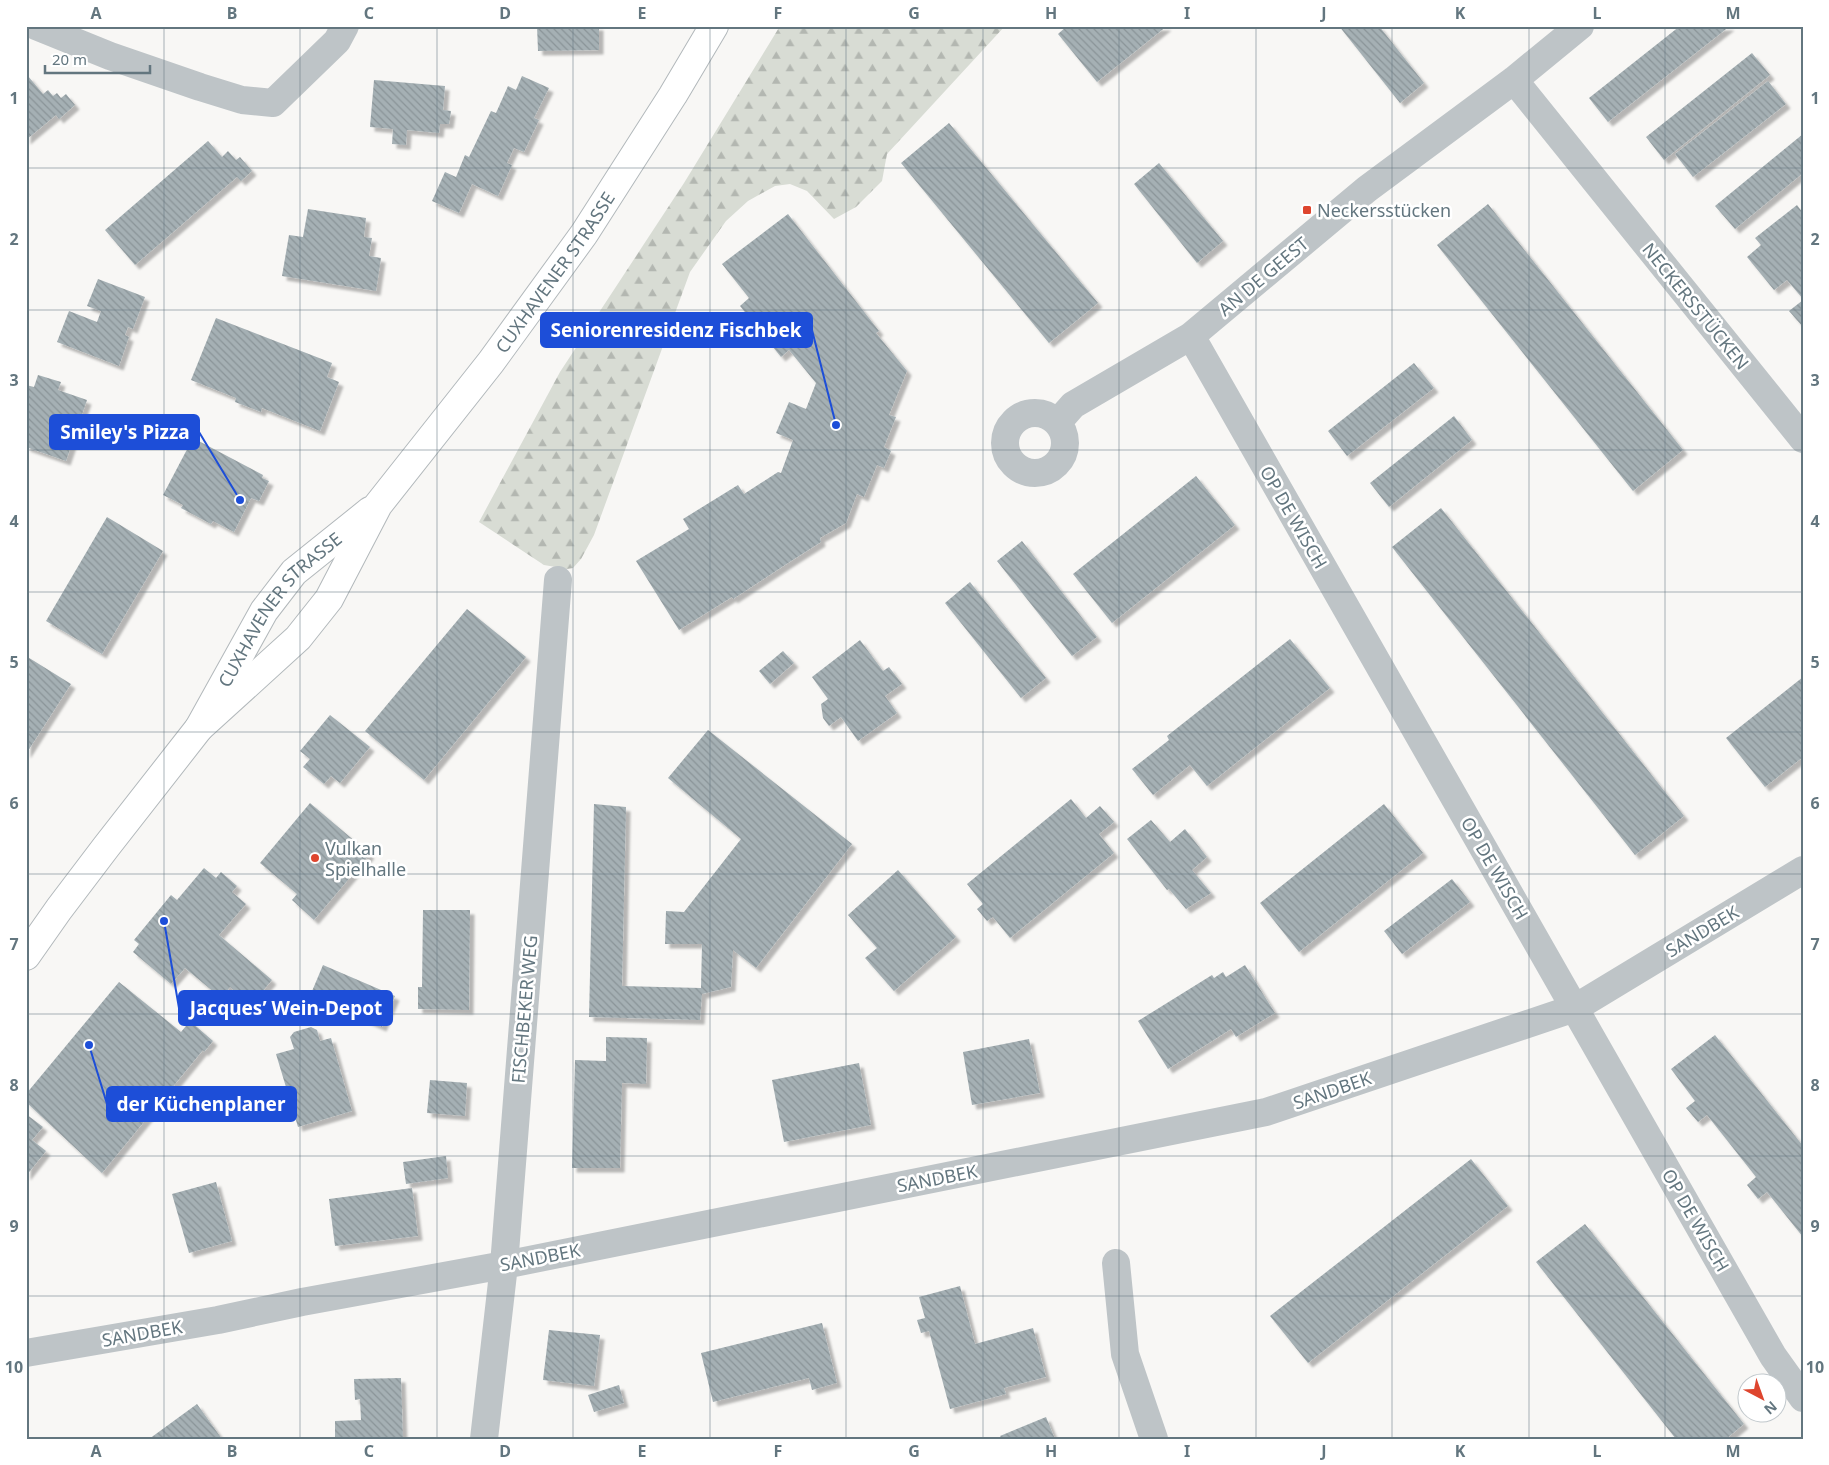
<svg xmlns="http://www.w3.org/2000/svg" width="1829" height="1465" font-family="'Noto Sans',sans-serif">
	<style>
		.forest { fill: url(#forest-firs) }
		.building { fill: url(#building-back-hatch); filter: url(#shadow) }
		.lines { fill: none; stroke-linecap: round; stroke-linejoin: round }
		.primary-casing { stroke: #b2b8bb; stroke-width: 30 }
		.street { stroke: #bec4c7; stroke-width: 28 }
		.primary { stroke: #fff; stroke-width: 28 }
		.grid { fill: none; stroke: #63767f; stroke-width: 1; stroke-opacity: 0.55 }
		.poi-dot { fill: #de452e; stroke: #fff; stroke-width: 2 }
		.labels { text-anchor: middle; dominant-baseline: central; stroke-width: 5; stroke-linejoin: round; paint-order: stroke }
		.poi-label { font-size: 18px; fill: #63767f; stroke: #fff; text-anchor: start }
		.street-label { font-size: 18px; fill: #63767f; stroke: #fff }
		.leader { fill: none; stroke: #1d4ed8; stroke-width: 2 }
		.callout-dot { fill: #1d4ed8; stroke: #fff; stroke-width: 2 }
		.callout { fill: #1d4ed8; stroke: #1d4ed8; stroke-width: 2 }
		.callout-label { font-size: 19px; text-anchor: middle; font-weight: bold; fill: #fff }
		.neatline { fill: none; stroke: #63767f; stroke-width: 2 }
		.grid-label { font-size: 16px; text-anchor: middle; font-weight: bold; fill: #63767f }
	</style>
	<defs>
		<pattern id="forest-firs" width="22" height="20" patternUnits="userSpaceOnUse" patternTransform="scale(1.25)"><rect width="22" height="20" fill="#d8dcd4"/><path d="M5 1l3.5 6h-7zM16 11l3.5 6h-7z" fill="#b3b7b1"/></pattern>
		<pattern id="building-back-hatch" width="6" height="6" patternUnits="userSpaceOnUse" patternTransform="scale(1.25)"><rect width="6" height="6" fill="#a5b0b4"/><path d="M-1 5l2 2M0 0l6 6M5-1l2 2" fill="none" stroke="#8a9498"/></pattern>
		<filter id="shadow"><feDropShadow dx="4.5" dy="4.5" stdDeviation="1" flood-color="#0004"/></filter>
	</defs>
	<rect width="100%" height="100%" fill="#f8f7f5"/>
	<path class="forest" d="M 780,26 L 1005,26 L 887,154 L 882,181 L 856,207 L 834,219 L 807,191 L 790,184 L 775,186 L 748,201 L 726,221 L 690,272 L 594,535 L 581,559 L 573,568 L 567,569 L 544,565 L 479,522 L 560,372 L 684,183 Z"/>
	<path class="building" d="M 537,26 L 599,26 L 599,50 L 538,51 Z
		M 1067,26 L 1167,26 L 1097,82 L 1058,34 Z
		M 1339,26 L 1379,26 L 1424,83 L 1400,103 Z
		M 1680,26 L 1730,26 L 1608,122 L 1589,98 Z
		M 1752,53 L 1770,75 L 1664,160 L 1646,137 Z
		M 28,76 L 43,94 L 48,90 L 53,96 L 57,93 L 61,98 L 66,94 L 75,105 L 59,119 L 56,115 L 26,140 L 26,78 Z
		M 522,76 L 549,88 L 534,118 L 539,120 L 524,152 L 514,148 L 507,163 L 512,165 L 498,196 L 472,184 L 459,213 L 432,201 L 445,172 L 456,177 L 465,155 L 469,157 L 491,111 L 496,113 L 508,86 L 516,90 Z
		M 374,80 L 445,86 L 443,110 L 451,111 L 449,124 L 440,124 L 439,133 L 407,130 L 406,145 L 392,144 L 393,129 L 370,127 Z
		M 1768,81 L 1786,104 L 1693,177 L 1675,154 Z
		M 949,123 L 1098,303 L 1049,343 L 901,163 Z
		M 1803,134 L 1803,173 L 1735,229 L 1715,206 Z
		M 208,141 L 222,157 L 228,151 L 236,160 L 240,157 L 252,171 L 241,181 L 237,177 L 135,265 L 105,230 Z
		M 1159,163 L 1223,241 L 1197,263 L 1134,184 Z
		M 1488,204 L 1683,450 L 1633,491 L 1437,245 Z
		M 1797,205 L 1803,213 L 1803,299 L 1787,280 L 1774,290 L 1747,257 L 1761,245 L 1755,238 Z
		M 308,209 L 366,218 L 364,237 L 372,238 L 369,256 L 381,258 L 376,291 L 282,276 L 289,235 L 303,237 Z
		M 788,214 L 879,331 L 876,333 L 907,371 L 889,415 L 896,417 L 884,447 L 891,451 L 884,468 L 877,465 L 864,497 L 857,494 L 846,523 L 820,538 L 821,542 L 788,563 L 733,599 L 732,597 L 679,630 L 636,561 L 689,529 L 683,519 L 738,485 L 744,494 L 778,472 L 781,473 L 793,440 L 776,433 L 789,402 L 806,409 L 816,383 L 789,350 L 781,357 L 740,306 L 749,298 L 722,264 Z
		M 98,279 L 145,297 L 133,329 L 128,327 L 125,335 L 129,337 L 119,366 L 57,342 L 69,311 L 97,322 L 101,311 L 87,306 Z
		M 1803,300 L 1803,327 L 1789,311 Z
		M 216,318 L 332,363 L 327,377 L 339,382 L 320,431 L 262,408 L 261,412 L 235,402 L 236,398 L 191,380 Z
		M 1414,363 L 1434,388 L 1347,456 L 1328,431 Z
		M 38,375 L 61,382 L 58,390 L 87,400 L 66,461 L 26,447 L 26,385 L 34,387 Z
		M 1454,416 L 1472,440 L 1389,507 L 1370,483 Z
		M 193,438 L 263,475 L 262,478 L 269,481 L 259,501 L 251,498 L 234,532 L 213,521 L 211,524 L 181,508 L 183,505 L 163,495 Z
		M 1196,476 L 1235,525 L 1112,623 L 1073,574 Z
		M 1441,508 L 1684,816 L 1635,855 L 1392,547 Z
		M 107,517 L 163,551 L 102,654 L 46,621 Z
		M 1022,541 L 1097,637 L 1072,656 L 997,561 Z
		M 970,582 L 1046,678 L 1021,698 L 945,603 Z
		M 467,609 L 526,657 L 424,780 L 365,731 Z
		M 1290,639 L 1330,688 L 1207,786 L 1190,765 L 1153,795 L 1132,769 L 1169,740 L 1167,736 Z
		M 860,640 L 883,671 L 889,667 L 902,684 L 885,696 L 897,713 L 858,741 L 841,717 L 829,726 L 823,718 L 821,704 L 828,699 L 812,677 Z
		M 783,651 L 794,663 L 770,684 L 759,671 Z
		M 26,656 L 71,684 L 26,754 Z
		M 1803,677 L 1803,757 L 1765,787 L 1726,738 Z
		M 330,715 L 370,747 L 340,783 L 331,776 L 324,784 L 303,767 L 310,759 L 300,751 Z
		M 708,730 L 852,844 L 756,968 L 733,950 L 731,987 L 702,994 L 700,1020 L 589,1017 L 594,804 L 626,807 L 622,986 L 701,988 L 702,944 L 665,944 L 666,911 L 684,912 L 741,839 L 668,778 Z
		M 1071,799 L 1086,818 L 1100,806 L 1114,822 L 1099,834 L 1114,853 L 1010,938 L 993,917 L 987,921 L 977,909 L 983,904 L 967,884 Z
		M 310,803 L 370,854 L 314,920 L 292,900 L 297,894 L 260,863 Z
		M 1384,804 L 1423,853 L 1299,952 L 1260,903 Z
		M 1151,820 L 1170,842 L 1185,829 L 1207,857 L 1192,870 L 1211,893 L 1186,909 L 1169,889 L 1167,890 L 1127,839 Z
		M 204,868 L 216,878 L 221,872 L 237,886 L 232,892 L 246,904 L 219,935 L 272,980 L 251,1005 L 230,987 L 221,998 L 185,968 L 171,984 L 133,952 L 139,944 L 134,940 L 171,895 L 177,900 Z
		M 898,870 L 956,937 L 894,991 L 865,958 L 877,948 L 848,915 Z
		M 1452,879 L 1470,902 L 1402,954 L 1384,931 Z
		M 423,910 L 470,910 L 469,1010 L 418,1009 L 418,987 L 422,987 Z
		M 323,965 L 395,996 L 382,1027 L 310,996 Z
		M 1245,965 L 1275,1013 L 1236,1037 L 1231,1029 L 1168,1069 L 1138,1021 L 1212,975 L 1214,978 L 1223,972 L 1226,977 Z
		M 119,982 L 181,1032 L 190,1021 L 213,1041 L 204,1052 L 203,1050 L 102,1173 L 26,1102 L 26,1094 Z
		M 311,1027 L 317,1030 L 320,1041 L 331,1038 L 352,1111 L 298,1127 L 276,1054 L 294,1049 L 290,1037 L 294,1032 Z
		M 1715,1035 L 1803,1146 L 1803,1237 L 1767,1192 L 1758,1199 L 1747,1185 L 1756,1177 L 1707,1115 L 1698,1122 L 1686,1108 L 1695,1101 L 1671,1069 Z
		M 606,1037 L 647,1038 L 646,1084 L 622,1083 L 620,1168 L 572,1168 L 575,1060 L 606,1061 Z
		M 1029,1039 L 1040,1093 L 972,1105 L 963,1052 Z
		M 859,1063 L 871,1125 L 784,1142 L 772,1080 Z
		M 430,1080 L 467,1083 L 465,1116 L 427,1113 Z
		M 26,1114 L 43,1127 L 32,1140 L 46,1151 L 26,1176 Z
		M 446,1156 L 448,1178 L 406,1184 L 403,1162 Z
		M 1471,1159 L 1508,1206 L 1308,1363 L 1270,1316 Z
		M 216,1182 L 232,1241 L 189,1253 L 172,1194 Z
		M 412,1188 L 418,1236 L 335,1246 L 329,1199 Z
		M 1585,1224 L 1744,1424 L 1726,1439 L 1676,1439 L 1536,1262 Z
		M 960,1286 L 975,1344 L 1033,1328 L 1046,1377 L 1004,1388 L 1006,1394 L 950,1409 L 929,1331 L 921,1333 L 917,1320 L 925,1318 L 919,1297 Z
		M 822,1323 L 837,1383 L 812,1390 L 809,1378 L 713,1402 L 701,1353 Z
		M 549,1330 L 600,1335 L 594,1386 L 543,1380 Z
		M 401,1378 L 403,1439 L 335,1439 L 335,1421 L 361,1420 L 360,1399 L 355,1400 L 354,1379 Z
		M 619,1385 L 624,1403 L 594,1412 L 588,1395 Z
		M 197,1404 L 222,1439 L 149,1439 Z
		M 1046,1417 L 1055,1439 L 1002,1439 L 1000,1436 Z"/>
	<g class="lines">
		<g class="primary-casing">
			<g id="primary">
				<path id="s1" d="M 199,728 L 298,638 L 329,599 L 378,505 L 491,362 L 584,234 L 673,95 L 714,26"/>
				<path id="s2" d="M 26,956 L 59,909 L 106,847 L 199,728 L 264,611 L 294,572 L 370,511"/>
			</g>
		</g>
		<path class="street" d="M 36,26 L 110,56 L 200,87 L 242,100 L 273,103 L 337,41 L 345,26
			M 1514,80 L 1803,439
			M 1191,336 L 1773,1356 L 1803,1398
			M1005 443a30 30 0 1 1 60 0a30 30 0 1 1-60 0Z
			M 1058,422 L 1073,405 L 1191,336 L 1367,189 L 1514,80 L 1580,26
			M 1116,1263 L 1125,1354 L 1154,1439
			M 26,1353 L 218,1320 L 302,1302 L 504,1265 L 1266,1112 L 1575,1008 L 1803,870
			M 484,1439 L 504,1265 L 558,580"/>
		<use href="#primary" class="primary"/>
	</g>
	<path class="grid" d="M 164,26 L 164,1439M 300,26 L 300,1439M 437,26 L 437,1439M 573,26 L 573,1439M 710,26 L 710,1439M 846,26 L 846,1439M 983,26 L 983,1439M 1119,26 L 1119,1439M 1256,26 L 1256,1439M 1392,26 L 1392,1439M 1529,26 L 1529,1439M 1665,26 L 1665,1439M 26,168 L 1803,168M 26,310 L 1803,310M 26,450 L 1803,450M 26,592 L 1803,592M 26,732 L 1803,732M 26,874 L 1803,874M 26,1014 L 1803,1014M 26,1156 L 1803,1156M 26,1296 L 1803,1296"/>
	<g class="poi-dot">
		<rect x="1302" y="205" width="10" height="10" rx="2.5"/>
		<circle cx="315" cy="858" r="5"/>
	</g>
	<g class="labels">
		<g class="poi-label">
			<text x="1317" y="210">Neckersstücken</text>
			<text x="325" y="848">Vulkan<tspan x="325" dy="21">Spielhalle</tspan></text>
		</g>
		<g class="street-label">
			<text stroke="none"><textPath href="#s1" startOffset="582">CUXHAVENER STRASSE</textPath></text>
			<text transform="translate(1263 276) rotate(-40)">AN DE GEEST</text>
			<text transform="translate(1696 306) rotate(51)">NECKERSSTÜCKEN</text>
			<text transform="translate(1294 517) rotate(60)">OP DE WISCH</text>
			<text stroke="none"><textPath href="#s2" startOffset="431">CUXHAVENER STRASSE</textPath></text>
			<text transform="translate(1495 868) rotate(60)">OP DE WISCH</text>
			<text transform="translate(1702 931) rotate(-31)">SANDBEK</text>
			<text transform="translate(524 1009) rotate(-85)">FISCHBEKER WEG</text>
			<text transform="translate(1332 1090) rotate(-19)">SANDBEK</text>
			<text transform="translate(937 1178) rotate(-11)">SANDBEK</text>
			<text transform="translate(1696 1220) rotate(60)">OP DE WISCH</text>
			<text transform="translate(540 1257) rotate(-11)">SANDBEK</text>
			<text transform="translate(142 1333) rotate(-10)">SANDBEK</text>
		</g>
	</g>
	<path class="leader" d="M836 425L812 330M240 500L199 432M164 921L179 1008M89 1045L107 1104"/>
	<g class="callout-dot">
		<circle cx="836" cy="425" r="5"/>
		<circle cx="240" cy="500" r="5"/>
		<circle cx="164" cy="921" r="5"/>
		<circle cx="89" cy="1045" r="5"/>
	</g>
	<g class="callout">
		<rect x="541" y="313" width="271" height="34" rx="5"/>
		<rect x="50" y="415" width="149" height="34" rx="5"/>
		<rect x="179" y="991" width="213" height="34" rx="5"/>
		<rect x="107" y="1087" width="189" height="34" rx="5"/>
	</g>
	<g class="callout-label">
		<text x="676" y="337">Seniorenresidenz Fischbek</text>
		<text x="125" y="439">Smiley's Pizza</text>
		<text x="286" y="1015">Jacques’ Wein-Depot</text>
		<text x="201" y="1111">der Küchenplaner</text>
	</g>
	<rect width="1829" height="1465" fill="none" stroke="#ffffff" stroke-width="55"/>
	<g transform="translate(1762 1398) rotate(139)"><circle r="24" fill="#ffffff" stroke="#c1c8cc"/>
	<path d="M0-4L9 19L0 12L-9 19Z" fill="#de452e"/>
	<text y="-8" font-size="14" font-weight="bold" text-anchor="middle" fill="#63767f">N</text>
	</g>
	<path d="M45 65v8h105v-8" fill="none" stroke="#63767f" stroke-width="2.5"/>
	<text x="52" y="65" font-size="15" fill="#63767f" stroke="#ffffff" stroke-width="4" paint-order="stroke">20 m</text>
	<rect x="28" y="28" width="1774" height="1410" class="neatline"/>
	<g class="grid-label">
		<text x="96" y="19">A</text>
		<text x="232" y="19">B</text>
		<text x="369" y="19">C</text>
		<text x="505" y="19">D</text>
		<text x="642" y="19">E</text>
		<text x="778" y="19">F</text>
		<text x="914" y="19">G</text>
		<text x="1051" y="19">H</text>
		<text x="1187" y="19">I</text>
		<text x="1324" y="19">J</text>
		<text x="1460" y="19">K</text>
		<text x="1597" y="19">L</text>
		<text x="1733" y="19">M</text>
		<text x="14" y="104">1</text>
		<text x="1815" y="104">1</text>
		<text x="14" y="245">2</text>
		<text x="1815" y="245">2</text>
		<text x="14" y="386">3</text>
		<text x="1815" y="386">3</text>
		<text x="14" y="527">4</text>
		<text x="1815" y="527">4</text>
		<text x="14" y="668">5</text>
		<text x="1815" y="668">5</text>
		<text x="14" y="809">6</text>
		<text x="1815" y="809">6</text>
		<text x="14" y="950">7</text>
		<text x="1815" y="950">7</text>
		<text x="14" y="1091">8</text>
		<text x="1815" y="1091">8</text>
		<text x="14" y="1232">9</text>
		<text x="1815" y="1232">9</text>
		<text x="14" y="1373">10</text>
		<text x="1815" y="1373">10</text>
		<text x="96" y="1457">A</text>
		<text x="232" y="1457">B</text>
		<text x="369" y="1457">C</text>
		<text x="505" y="1457">D</text>
		<text x="642" y="1457">E</text>
		<text x="778" y="1457">F</text>
		<text x="914" y="1457">G</text>
		<text x="1051" y="1457">H</text>
		<text x="1187" y="1457">I</text>
		<text x="1324" y="1457">J</text>
		<text x="1460" y="1457">K</text>
		<text x="1597" y="1457">L</text>
		<text x="1733" y="1457">M</text>
	</g>
</svg>
